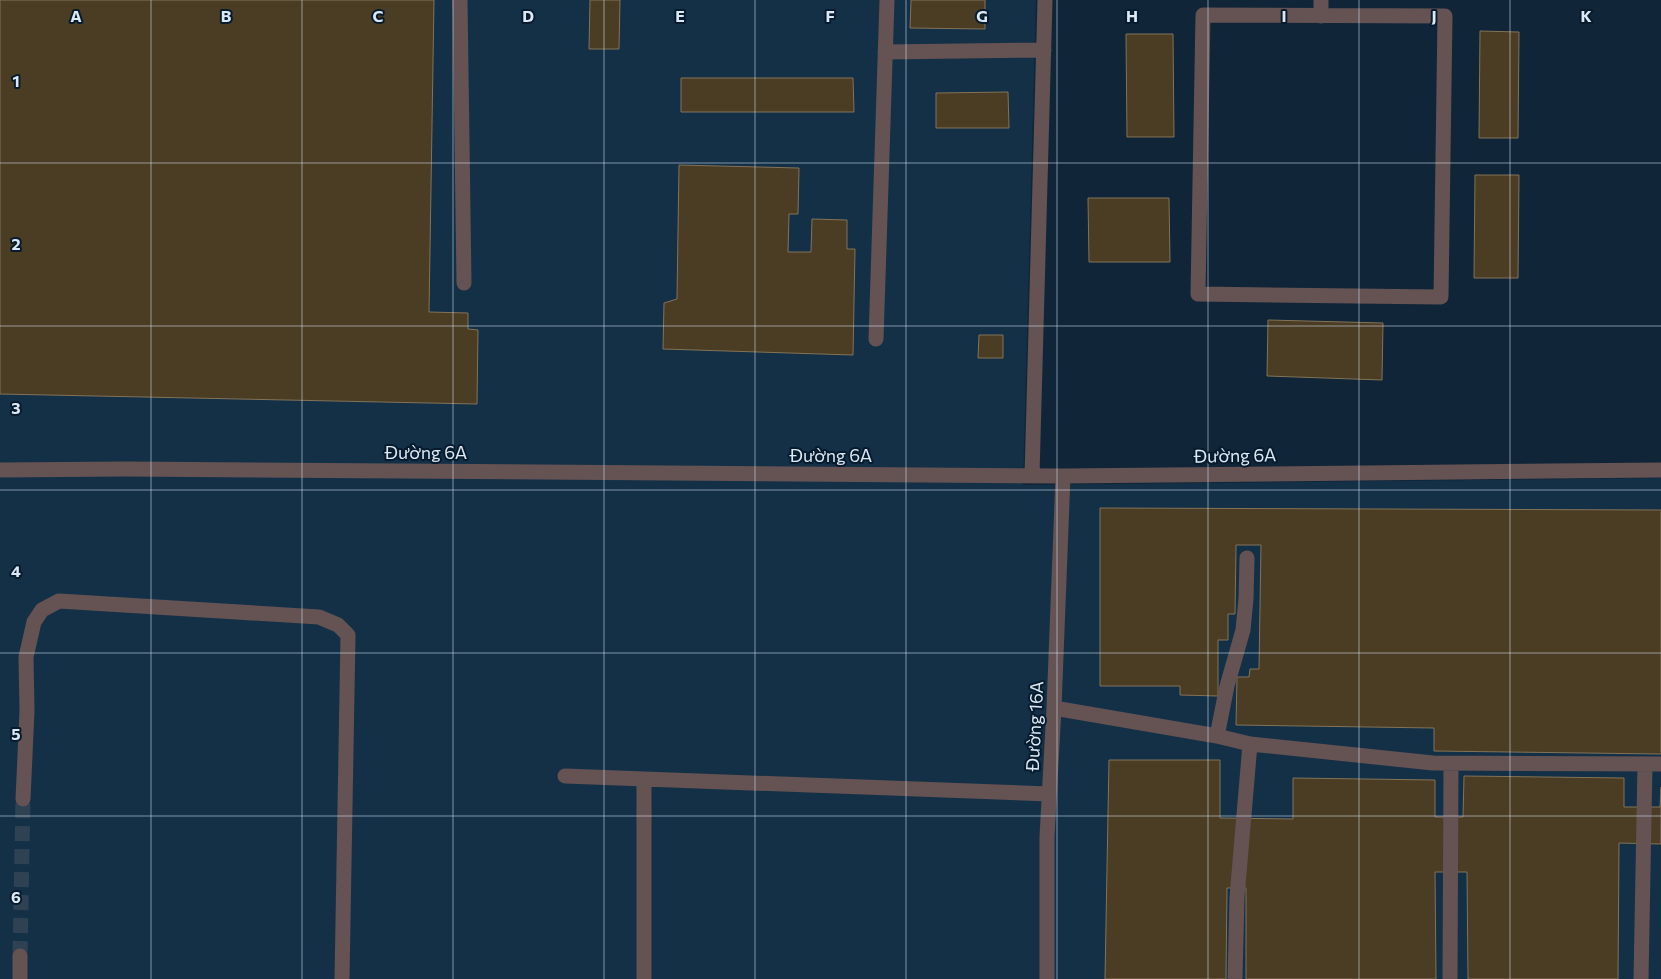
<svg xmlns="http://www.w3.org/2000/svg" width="1661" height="979" font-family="Commissioner,sans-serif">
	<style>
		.built { fill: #143047 }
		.building { fill: #4b3c24; stroke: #837358 }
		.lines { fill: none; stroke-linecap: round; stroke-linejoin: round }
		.minor-tunnel { stroke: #2f4254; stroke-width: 15; stroke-dasharray: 15 8; stroke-linecap: butt }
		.minor { stroke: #655253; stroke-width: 15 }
		.grid { fill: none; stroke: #dce9f5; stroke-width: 1; stroke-opacity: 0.55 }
		.labels { text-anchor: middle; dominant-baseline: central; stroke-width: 4; stroke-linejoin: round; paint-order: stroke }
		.street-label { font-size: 18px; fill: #dce9f5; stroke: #061b2d }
		.grid-label { font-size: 16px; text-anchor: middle; font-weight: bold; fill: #dce9f5; stroke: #061b2d; stroke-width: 4; stroke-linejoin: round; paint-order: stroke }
	</style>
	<rect width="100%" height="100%" fill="#102537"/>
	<path class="built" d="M 0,0 L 1036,0 L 1023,485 L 1661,478 L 1661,979 L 0,979 Z"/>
	<path class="building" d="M 0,0 L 434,0 L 429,312 L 468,313 L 468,329 L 478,330 L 477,404 L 0,394 Z
		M 590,0 L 620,0 L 619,49 L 589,49 Z
		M 911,0 L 985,0 L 985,29 L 910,28 Z
		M 1480,31 L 1519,32 L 1518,138 L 1479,138 Z
		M 1126,34 L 1173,34 L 1174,137 L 1127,137 Z
		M 681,78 L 853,78 L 854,112 L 681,112 Z
		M 1008,92 L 1009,128 L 936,128 L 936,93 Z
		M 679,165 L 799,168 L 798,214 L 789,214 L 788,252 L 811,252 L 812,219 L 847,220 L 847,249 L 855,249 L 853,355 L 663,349 L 664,303 L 677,299 Z
		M 1475,175 L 1519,175 L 1518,278 L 1474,278 Z
		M 1088,198 L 1169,198 L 1170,262 L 1089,262 Z
		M 1268,320 L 1383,323 L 1382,380 L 1267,376 Z
		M 979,335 L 1003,335 L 1003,358 L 978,358 Z
		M 1100,508 L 1661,510 L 1661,754 L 1434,751 L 1434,728 L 1236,725 L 1237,677 L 1249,677 L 1250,669 L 1259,669 L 1261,545 L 1236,545 L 1235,614 L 1228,614 L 1228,640 L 1218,640 L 1218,696 L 1180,695 L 1180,686 L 1100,686 Z
		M 1109,760 L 1220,760 L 1220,818 L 1293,819 L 1293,778 L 1435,780 L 1435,817 L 1463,817 L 1464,776 L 1624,778 L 1624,807 L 1660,807 L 1661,787 L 1661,844 L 1619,843 L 1618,979 L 1468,979 L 1467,872 L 1435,872 L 1436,979 L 1246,979 L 1246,888 L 1227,888 L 1226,979 L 1105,979 Z"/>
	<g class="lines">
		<path class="minor-tunnel" d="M 20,956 L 23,799"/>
		<path class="minor" d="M 460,0 L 464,283
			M 1203,15 L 1445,16 L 1441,297 L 1198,294 Z
			M 1321,16 L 1321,0
			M 885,52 L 1044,50
			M 876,339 L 887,0
			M 0,470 L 125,469 L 1063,476 L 1661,470
			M 1032,476 L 1045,0
			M 1054,708 L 1217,736 L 1250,744 L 1433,763 L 1661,764
			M 1217,736 L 1227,686 L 1243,630 L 1246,599 L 1247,558
			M 565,776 L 1049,794
			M 23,799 L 27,711 L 26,657 L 34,622 L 42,610 L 59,601 L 319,617 L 338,625 L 348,635 L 342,979
			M 20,979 L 20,956
			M 644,979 L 644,779
			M 1047,979 L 1047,837 L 1054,708 L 1063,476
			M 1235,979 L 1237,897 L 1250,744
			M 1450,979 L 1451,764
			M 1641,979 L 1645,764"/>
	</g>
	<path class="grid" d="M 151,0 L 151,979M 302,0 L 302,979M 453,0 L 453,979M 604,0 L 604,979M 755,0 L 755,979M 906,0 L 906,979M 1057,0 L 1057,979M 1208,0 L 1208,979M 1359,0 L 1359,979M 1510,0 L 1510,979M 0,163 L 1661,163M 0,326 L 1661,326M 0,490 L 1661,490M 0,653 L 1661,653M 0,816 L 1661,816"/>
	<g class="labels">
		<g class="street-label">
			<text x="426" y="452">Đường 6A</text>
			<text x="831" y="455">Đường 6A</text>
			<text transform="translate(1235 455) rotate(-1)">Đường 6A</text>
			<text transform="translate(1034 726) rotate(-87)">Đường 16A</text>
		</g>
	</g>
	<g class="grid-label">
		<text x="76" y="22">A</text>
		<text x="226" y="22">B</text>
		<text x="378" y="22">C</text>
		<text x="528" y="22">D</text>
		<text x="680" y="22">E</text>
		<text x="830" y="22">F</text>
		<text x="982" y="22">G</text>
		<text x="1132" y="22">H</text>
		<text x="1284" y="22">I</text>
		<text x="1434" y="22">J</text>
		<text x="1586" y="22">K</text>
		<text x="16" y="87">1</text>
		<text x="16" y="250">2</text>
		<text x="16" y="414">3</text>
		<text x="16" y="577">4</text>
		<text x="16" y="740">5</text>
		<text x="16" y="903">6</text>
	</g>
</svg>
